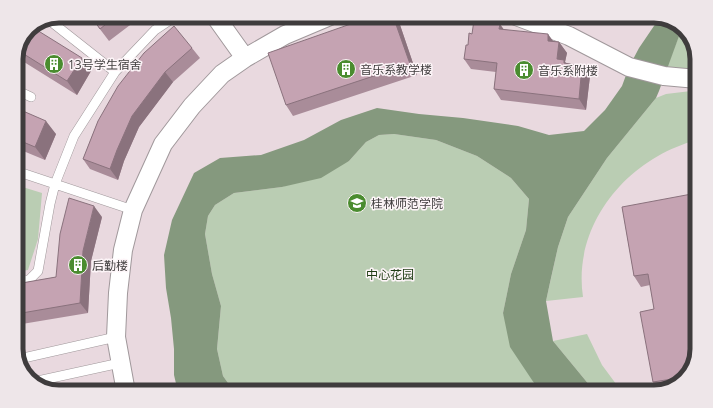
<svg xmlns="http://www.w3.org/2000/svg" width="713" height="408" font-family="'Open Sans','Noto Sans SC',sans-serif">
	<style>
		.built { fill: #e9d9df }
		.green { fill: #bacdb3 }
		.water { fill: #85997e }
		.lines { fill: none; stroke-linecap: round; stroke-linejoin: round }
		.lane-casing { stroke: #a0989b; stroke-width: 10 }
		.street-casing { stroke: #a0989b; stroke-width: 20 }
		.lane { stroke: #fff; stroke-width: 9 }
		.street { stroke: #fff; stroke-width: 18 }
		.wall { fill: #a98c99 }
		.shaded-wall { fill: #8a727d }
		.building { fill: #c5a3b2; stroke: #8a727d }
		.labels { text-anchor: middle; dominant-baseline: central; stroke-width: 3; stroke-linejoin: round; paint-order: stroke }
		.poi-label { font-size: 12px; fill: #3f3c3d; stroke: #fdf5f8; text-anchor: start }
		.park-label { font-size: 12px; fill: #203d14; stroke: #fdf5f8 }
		.rim { fill: none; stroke: #3f3c3d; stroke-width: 5 }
	</style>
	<rect width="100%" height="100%" fill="#efe8eb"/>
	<path class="built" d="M 59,16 L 654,16 L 675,22 L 691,37 L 697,57 L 697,349 L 676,386 L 654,392 L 59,392 L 38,386 L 23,373 L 16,352 L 16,57 L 29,28 Z"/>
	<path class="green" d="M 682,28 L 691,37 L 697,57 L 697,71 L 667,67 Z
		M 691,91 L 697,91 L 697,140 C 628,158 572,224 583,297 L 546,301 L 558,247 L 568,217 L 607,158 L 656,98 L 666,94 Z
		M 394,134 L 436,140 L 477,156 L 511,178 L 529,199 L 526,230 L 511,274 L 503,313 L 534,383 L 542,392 L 331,392 L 316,389 L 298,392 L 236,392 L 233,390 L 223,376 L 217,349 L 221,306 L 212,274 L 205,234 L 208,216 L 215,205 L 234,193 L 282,187 L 349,161 L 366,142 L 379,135 Z
		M 16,185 L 42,193 L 38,239 L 28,270 L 16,272 Z
		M 587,334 L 602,365 L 622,392 L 595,392 L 553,341 Z"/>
	<path class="water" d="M 657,17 L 675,22 L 682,28 L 659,91 L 656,98 L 607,158 L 568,217 L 558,247 L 551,278 L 546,301 L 553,341 L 595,392 L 542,392 L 534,383 L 510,347 L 503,313 L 511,274 L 526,230 L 529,199 L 511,178 L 477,156 L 436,140 L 394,134 L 379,135 L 366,142 L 349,161 L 321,178 L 282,187 L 234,193 L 215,205 L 208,216 L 205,234 L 212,274 L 221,306 L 217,349 L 223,376 L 233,390 L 236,392 L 178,392 L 174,375 L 174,349 L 171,318 L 166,288 L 164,255 L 172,220 L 194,173 L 220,158 L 261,155 L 304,140 L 341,120 L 377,108 L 419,114 L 463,118 L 518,126 L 549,135 L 584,131 L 605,110 L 622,86 L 629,67 L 639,48 L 656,23 Z"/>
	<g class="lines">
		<g class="lane-casing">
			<path id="lane" d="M 49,20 L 115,72
				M 16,90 L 31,97
				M 16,171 L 133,210
				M 16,283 L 29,280 L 38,271 L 50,204 L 55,184 L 74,136 L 115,72 L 155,30 L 176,16
				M 19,359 L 116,337
				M 33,382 L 120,363"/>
		</g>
		<g class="street-casing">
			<path id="street" d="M 215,16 L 245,58
				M 516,16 L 569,36 L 629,67 L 664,76 L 697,79
				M 126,392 L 116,337 L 118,293 L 123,250 L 133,210 L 163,144 L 192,106 L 222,74 L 245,58 L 285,35 L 330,16"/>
		</g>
		<use href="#lane" class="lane"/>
		<use href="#street" class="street"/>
	</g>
	<path class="wall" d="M 90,16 L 142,16 L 109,41 Z
		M 250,16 L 260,16 L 252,19 Z
		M 376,16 L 395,16 L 399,22 L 417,75 L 293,116 L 286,105 Z
		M 29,28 L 91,71 L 77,95 L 16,57 Z
		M 504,29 L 553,41 L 559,42 L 567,53 L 565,62 L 567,64 L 590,76 L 586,110 L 501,100 L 494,89 L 496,72 L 471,69 L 464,59 L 468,45 L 472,34 Z
		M 192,48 L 200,58 L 173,82 L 139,127 L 124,161 L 118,180 L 90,169 L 83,159 L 98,121 Z
		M 16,108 L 56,134 L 45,160 L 16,148 Z
		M 622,207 L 691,370 L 676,386 L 659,391 L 653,382 L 654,309 L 650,285 L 641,287 L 634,276 Z
		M 102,217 L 91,261 L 88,313 L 16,325 L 16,284 L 56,277 Z"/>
	<path class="shaded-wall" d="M 393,16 L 395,16 L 399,22 L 417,75 L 410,64 Z
		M 500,24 L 507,34 L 499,29 Z
		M 548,34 L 556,45 L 548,41 Z
		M 559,42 L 567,53 L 565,62 L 572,71 L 557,59 Z
		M 82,58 L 91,71 L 77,95 L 67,81 Z
		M 582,66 L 590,76 L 586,110 L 579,99 Z
		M 165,72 L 173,82 L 139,127 L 124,161 L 118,180 L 110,169 L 117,150 L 132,116 Z
		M 46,121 L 56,134 L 45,160 L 35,147 Z
		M 94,206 L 102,217 L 91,261 L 88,313 L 80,303 L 83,251 Z"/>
	<path class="building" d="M 91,16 L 116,16 L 100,29 Z
		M 376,16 L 393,16 L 410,64 L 286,105 L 268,53 L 362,20 Z
		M 474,20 L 500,24 L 499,29 L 548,34 L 548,41 L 559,42 L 557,59 L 564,60 L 564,63 L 582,66 L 579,99 L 494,89 L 497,63 L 464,59 L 466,45 L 468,45 L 469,33 L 472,34 Z
		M 174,26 L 192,48 L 165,72 L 132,116 L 117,150 L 110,169 L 83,159 L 98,121 L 118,86 L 144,53 Z
		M 32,27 L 82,58 L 67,81 L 19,51 L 29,28 Z
		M 16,108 L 46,121 L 35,147 L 16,139 Z
		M 697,193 L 697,349 L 691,370 L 685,377 L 653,382 L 640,312 L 654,309 L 648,274 L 634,276 L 622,207 Z
		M 69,198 L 94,206 L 83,251 L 80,303 L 16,314 L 16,284 L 56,277 L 60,234 Z
		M 103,386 L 105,392 L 72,392 Z"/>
	<defs>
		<g id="building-disc" transform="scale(1)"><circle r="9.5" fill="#4a8c2f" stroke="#fdf5f8"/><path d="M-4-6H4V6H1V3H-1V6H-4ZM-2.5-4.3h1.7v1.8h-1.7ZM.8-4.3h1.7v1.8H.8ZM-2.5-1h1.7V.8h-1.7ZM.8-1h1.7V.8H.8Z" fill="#fff"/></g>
		<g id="university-disc" transform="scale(1)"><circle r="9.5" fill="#4a8c2f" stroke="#fdf5f8"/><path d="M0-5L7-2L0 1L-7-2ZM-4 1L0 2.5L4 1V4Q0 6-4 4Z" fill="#fff"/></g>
	</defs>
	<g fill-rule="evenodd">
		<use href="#building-disc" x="54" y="64"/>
		<use href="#building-disc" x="346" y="69"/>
		<use href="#building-disc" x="524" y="70"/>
		<use href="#university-disc" x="357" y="203"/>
		<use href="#building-disc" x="78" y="265"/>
	</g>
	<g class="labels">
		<g class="poi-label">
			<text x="68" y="64">13号学生宿舍</text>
			<text x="360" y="69">音乐系教学楼</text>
			<text x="538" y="70">音乐系附楼</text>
			<text x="371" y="203">桂林师范学院</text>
			<text x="92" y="265">后勤楼</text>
		</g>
		<g class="park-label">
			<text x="390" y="274">中心花园</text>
		</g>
	</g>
	<path d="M0 0H713V408H0ZM59 23H654A36 36 0 0 1 690 59V349A36 36 0 0 1 654 385H59A36 36 0 0 1 23 349V59A36 36 0 0 1 59 23Z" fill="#eee6e9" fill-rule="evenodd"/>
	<path class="rim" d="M59 23H654A36 36 0 0 1 690 59V349A36 36 0 0 1 654 385H59A36 36 0 0 1 23 349V59A36 36 0 0 1 59 23Z"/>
</svg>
